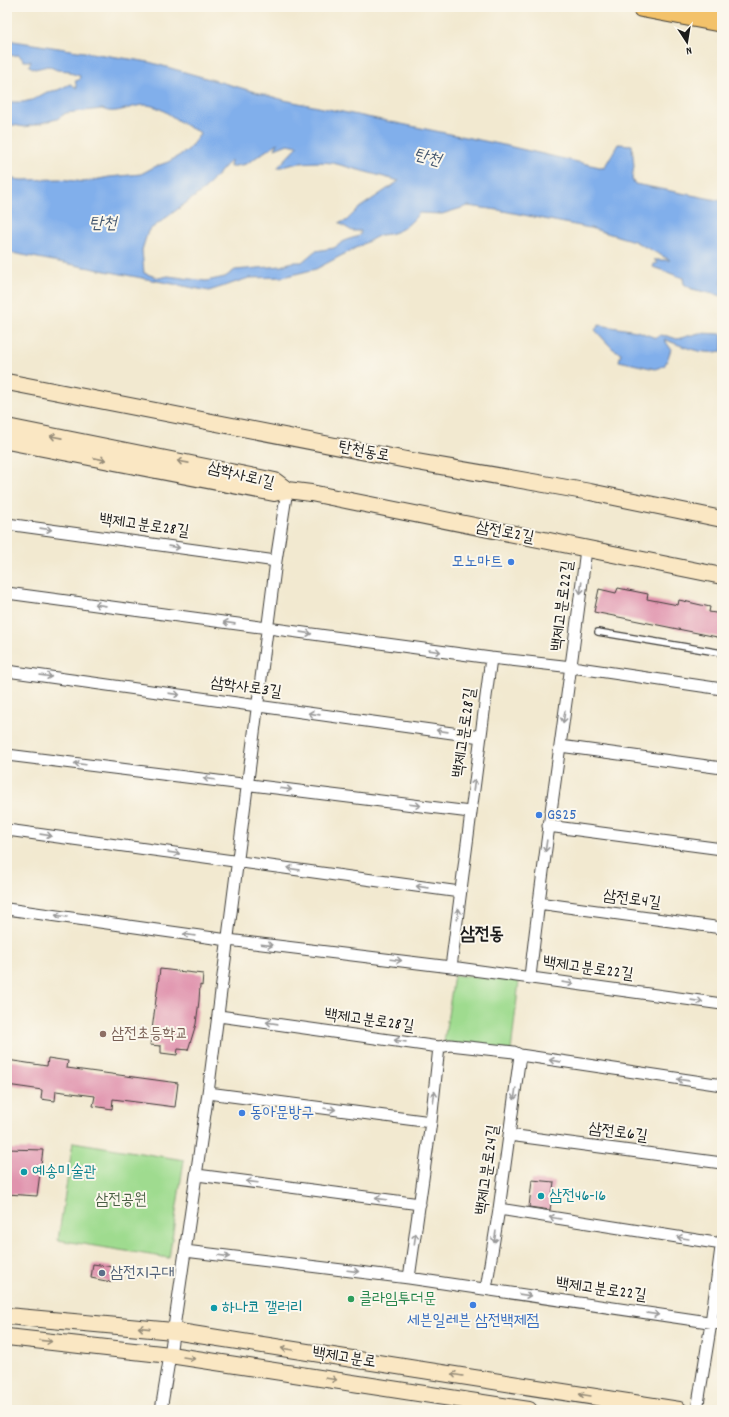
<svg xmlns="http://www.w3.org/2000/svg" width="729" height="1417" font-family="Dekko,'Poor Story',sans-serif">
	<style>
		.green { fill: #9fdb8f; stroke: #5e7c56 }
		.water { fill: #81afeb; stroke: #4e6684; fill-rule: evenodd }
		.building { fill: #e093ad }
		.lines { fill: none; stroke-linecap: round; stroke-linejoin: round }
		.lane-casing { stroke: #3c3b37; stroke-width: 8 }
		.street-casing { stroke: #3c3b37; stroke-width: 13 }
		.secondary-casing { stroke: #3c3b37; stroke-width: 18 }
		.highway-casing { stroke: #3c3b37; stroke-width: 22 }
		.lane { stroke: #fff; stroke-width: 5.5 }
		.street { stroke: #fff; stroke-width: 11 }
		.secondary { stroke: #fae7c3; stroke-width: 16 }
		.highway { stroke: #f3c26a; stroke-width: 20 }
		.oneway { stroke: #968c78 }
		.oneway2 { stroke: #999 }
		.shop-dot { fill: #3f7fe0; stroke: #fbf7ec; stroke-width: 1.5 }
		.education-dot { fill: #8d6e63; stroke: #fbf7ec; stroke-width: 1.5 }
		.culture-dot { fill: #0f9aa8; stroke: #fbf7ec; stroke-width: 1.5 }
		.service-dot { fill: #5c6f8a; stroke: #fbf7ec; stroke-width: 1.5 }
		.leisure-dot { fill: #2e9e5b; stroke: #fbf7ec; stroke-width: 1.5 }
		.labels { text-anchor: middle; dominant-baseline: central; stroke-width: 4; stroke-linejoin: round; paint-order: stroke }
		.street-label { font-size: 16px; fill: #1c1c1c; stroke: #fbf7ec }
		.shop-label { font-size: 16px; fill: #366cbe; stroke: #fbf7ec; text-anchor: start }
		.education-label { font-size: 16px; fill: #785e54; stroke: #fbf7ec; text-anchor: start }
		.culture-label { font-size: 16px; fill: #0d838f; stroke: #fbf7ec; text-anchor: start }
		.park-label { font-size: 16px; fill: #4a5f44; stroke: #fbf7ec }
		.service-label { font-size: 16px; fill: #4e5e75; stroke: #fbf7ec; text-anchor: start }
		.leisure-label { font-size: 16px; fill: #27864d; stroke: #fbf7ec; text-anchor: start }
		.water-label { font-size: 17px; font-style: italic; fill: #44576f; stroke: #fbf7ec }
		.quarter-label { font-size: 18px; font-weight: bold; fill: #1c1c1c; stroke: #fbf7ec }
	</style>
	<rect width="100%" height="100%" fill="#fbf7ec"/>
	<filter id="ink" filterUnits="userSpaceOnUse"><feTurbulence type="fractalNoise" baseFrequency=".025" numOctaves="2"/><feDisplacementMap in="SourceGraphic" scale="8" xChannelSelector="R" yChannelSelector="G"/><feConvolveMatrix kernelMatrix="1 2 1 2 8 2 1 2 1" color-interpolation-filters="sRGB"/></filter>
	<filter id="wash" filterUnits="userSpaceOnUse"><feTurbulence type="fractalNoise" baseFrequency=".012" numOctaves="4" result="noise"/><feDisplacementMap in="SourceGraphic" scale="16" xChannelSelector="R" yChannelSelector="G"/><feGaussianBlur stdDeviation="0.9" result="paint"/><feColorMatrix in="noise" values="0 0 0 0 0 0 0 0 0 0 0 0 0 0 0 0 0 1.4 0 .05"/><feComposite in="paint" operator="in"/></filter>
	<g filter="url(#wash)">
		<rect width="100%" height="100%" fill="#f2e9d0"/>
		<path class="green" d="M 454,975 L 519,981 L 511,1051 L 444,1042 Z
			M 73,1142 L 184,1160 L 169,1258 L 58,1240 Z"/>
		<path class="water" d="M 7,40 L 149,62 L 284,100 L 499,144 L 604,168 L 618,144 L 632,145 L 634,166 L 632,179 L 635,184 L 722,201 L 722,296 L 692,289 L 684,284 L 683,278 L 653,267 L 654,264 L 658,263 L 654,260 L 670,260 L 634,241 L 590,228 L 498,210 L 468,206 L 442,214 L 419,213 C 408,227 398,234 380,235 L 316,269 L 283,277 L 249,278 L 209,291 L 7,252 L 7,178 L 22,180 L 60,179 L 84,182 L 109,177 L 141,174 L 154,167 L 168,162 L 187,151 L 201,133 C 196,130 191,129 187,126 C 175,120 165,109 152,106 C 136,101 118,117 102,109 L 66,113 L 57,119 L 25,127 L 7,124 L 7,102 L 23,102 L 32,100 L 47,92 L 58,90 L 70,84 L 77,88 L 75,81 L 79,80 L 80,76 L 70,73 L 70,71 L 57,70 L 48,66 L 35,69 L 29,66 L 31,61 L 24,61 L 19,55 L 7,56 ZM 278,143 L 275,149 L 288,144 L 298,146 L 277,168 L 299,163 L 319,162 L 333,163 L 399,181 L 359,208 L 346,221 L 339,223 L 352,231 L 361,231 L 360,235 L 356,237 L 346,240 L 334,248 L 315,251 L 302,262 L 292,262 L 281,266 L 235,270 L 225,277 L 206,281 L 168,276 L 159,278 L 144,273 L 142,250 L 148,231 L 205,189 L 231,160 L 230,167 L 246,164 Z
			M 599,325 L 637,331 L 656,338 L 660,335 L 668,336 L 677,339 L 699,333 L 722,334 L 722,353 L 720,351 C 703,356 679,345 664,339 L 671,349 L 667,361 L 664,366 L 655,369 L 619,361 L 621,353 L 613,349 L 595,330 Z"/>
		<g id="blocks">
			<path class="building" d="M 618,588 L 648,594 L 647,599 L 678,605 L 679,600 L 710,607 L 709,612 L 722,614 L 722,638 L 594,612 L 599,589 L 616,593 Z
				M 160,969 L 203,974 L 202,986 L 200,985 L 199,1001 L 196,1024 L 188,1050 L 178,1049 L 177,1055 L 161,1053 L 161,1046 L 150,1045 Z
				M 48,1058 L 68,1061 L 67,1068 L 178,1083 L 175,1107 L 113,1099 L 112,1109 L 93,1106 L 95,1096 L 56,1091 L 55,1101 L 41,1099 L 42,1090 L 7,1085 L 7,1060 L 47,1066 Z
				M 7,1149 L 43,1150 L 37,1196 L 7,1194 Z
				M 532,1180 L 554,1182 L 550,1210 L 529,1207 Z
				M 93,1264 L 113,1267 L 111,1282 L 91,1278 Z"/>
		</g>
	</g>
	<g filter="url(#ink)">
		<use href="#blocks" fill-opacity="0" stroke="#3c3b37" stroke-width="1"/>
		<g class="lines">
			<g class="lane-casing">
				<path id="lane" d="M 598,632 L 722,653"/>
			</g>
			<g class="street-casing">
				<path id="street" d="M 7,524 L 276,561
					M 7,593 L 491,658 L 572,667 L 722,689
					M 7,671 L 481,737
					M 560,746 L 722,768
					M 7,755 L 470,812
					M 548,826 L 722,849
					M 7,830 L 460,892
					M 538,903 L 722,928
					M 7,909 L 228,940 L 451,967 L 722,1004
					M 451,967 L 491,658
					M 530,977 C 546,834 569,692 586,549
					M 219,1016 L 439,1047 L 450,1045 L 514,1052 L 520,1055 L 722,1085
					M 208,1093 L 431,1122
					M 509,1135 L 722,1163
					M 197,1175 L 420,1204
					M 499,1209 L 722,1244
					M 185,1251 L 409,1278 L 722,1324
					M 409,1278 L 431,1122 L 439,1047
					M 486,1289 L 499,1209 L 520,1055
					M 161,1410 L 170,1355 L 208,1093 L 276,561 L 287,490
					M 697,1410 L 711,1323 L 722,1240"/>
			</g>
			<g class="secondary-casing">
				<path id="secondary" d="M 7,382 L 417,462 L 590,492 L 722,519
					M 7,427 L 275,481 L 287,490
					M 7,441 L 274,493 L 287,490 L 311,493 L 722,576
					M 7,1316 L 173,1331 L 679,1410
					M 7,1337 L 170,1355 L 529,1410"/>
			</g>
			<g class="highway-casing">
				<path id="highway" d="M 642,7 L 722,22"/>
			</g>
			<use href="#lane" class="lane"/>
			<use href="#street" class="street"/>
			<use href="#secondary" class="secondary"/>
			<use href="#highway" class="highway"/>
		</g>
		<defs><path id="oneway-shaft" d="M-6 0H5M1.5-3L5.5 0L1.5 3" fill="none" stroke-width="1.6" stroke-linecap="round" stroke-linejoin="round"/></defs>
		<g class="oneway">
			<use href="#oneway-shaft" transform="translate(56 437) rotate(-169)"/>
			<use href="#oneway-shaft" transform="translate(100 459) rotate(11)"/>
			<use href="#oneway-shaft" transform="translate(183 462) rotate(-169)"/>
			<use href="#oneway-shaft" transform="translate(144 1328) rotate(-174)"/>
			<use href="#oneway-shaft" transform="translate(46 1341) rotate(6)"/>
			<use href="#oneway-shaft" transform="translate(287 1349) rotate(-171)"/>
			<use href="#oneway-shaft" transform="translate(189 1358) rotate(9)"/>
			<use href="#oneway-shaft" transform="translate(457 1375) rotate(-171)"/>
			<use href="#oneway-shaft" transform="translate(331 1379) rotate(9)"/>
			<use href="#oneway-shaft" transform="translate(585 1395) rotate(-171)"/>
		</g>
		<g class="oneway2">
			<use href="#oneway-shaft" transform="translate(46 529) rotate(8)"/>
			<use href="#oneway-shaft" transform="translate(174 547) rotate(8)"/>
			<use href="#oneway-shaft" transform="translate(581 588) rotate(97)"/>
			<use href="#oneway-shaft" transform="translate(100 605) rotate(-172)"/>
			<use href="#oneway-shaft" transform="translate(229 623) rotate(-172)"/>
			<use href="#oneway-shaft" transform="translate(306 633) rotate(8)"/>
			<use href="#oneway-shaft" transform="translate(435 651) rotate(8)"/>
			<use href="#oneway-shaft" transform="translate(46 676) rotate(8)"/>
			<use href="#oneway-shaft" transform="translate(174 694) rotate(8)"/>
			<use href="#oneway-shaft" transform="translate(314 714) rotate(-172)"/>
			<use href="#oneway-shaft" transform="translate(564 717) rotate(99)"/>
			<use href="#oneway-shaft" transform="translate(442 731) rotate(-172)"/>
			<use href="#oneway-shaft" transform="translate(80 764) rotate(-173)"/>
			<use href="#oneway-shaft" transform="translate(209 779) rotate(-173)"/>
			<use href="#oneway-shaft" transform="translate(474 785) rotate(-82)"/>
			<use href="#oneway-shaft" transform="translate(286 789) rotate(7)"/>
			<use href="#oneway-shaft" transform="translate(415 805) rotate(7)"/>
			<use href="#oneway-shaft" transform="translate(46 835) rotate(8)"/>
			<use href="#oneway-shaft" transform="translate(546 846) rotate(98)"/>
			<use href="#oneway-shaft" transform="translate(174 853) rotate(8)"/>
			<use href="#oneway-shaft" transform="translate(293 869) rotate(-172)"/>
			<use href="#oneway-shaft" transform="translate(422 887) rotate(-172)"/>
			<use href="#oneway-shaft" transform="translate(458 914) rotate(-83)"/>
			<use href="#oneway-shaft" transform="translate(61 916) rotate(-172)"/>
			<use href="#oneway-shaft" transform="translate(189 935) rotate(-172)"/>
			<use href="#oneway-shaft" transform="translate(267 945) rotate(7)"/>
			<use href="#oneway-shaft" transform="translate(396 960) rotate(7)"/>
			<use href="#oneway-shaft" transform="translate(568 983) rotate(8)"/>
			<use href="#oneway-shaft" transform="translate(697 1001) rotate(8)"/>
			<use href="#oneway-shaft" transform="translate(272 1023) rotate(-172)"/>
			<use href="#oneway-shaft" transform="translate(400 1041) rotate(-172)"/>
			<use href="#oneway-shaft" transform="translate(555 1061) rotate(-172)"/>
			<use href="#oneway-shaft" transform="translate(683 1080) rotate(-172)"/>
			<use href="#oneway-shaft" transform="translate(515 1094) rotate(98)"/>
			<use href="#oneway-shaft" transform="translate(434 1097) rotate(-83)"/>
			<use href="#oneway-shaft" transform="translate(330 1109) rotate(7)"/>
			<use href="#oneway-shaft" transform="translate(252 1182) rotate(-173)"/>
			<use href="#oneway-shaft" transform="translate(381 1199) rotate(-173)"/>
			<use href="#oneway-shaft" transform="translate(555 1218) rotate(-171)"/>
			<use href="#oneway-shaft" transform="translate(495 1237) rotate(99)"/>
			<use href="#oneway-shaft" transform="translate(683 1238) rotate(-171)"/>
			<use href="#oneway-shaft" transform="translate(415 1239) rotate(-82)"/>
			<use href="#oneway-shaft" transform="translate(224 1256) rotate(7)"/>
			<use href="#oneway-shaft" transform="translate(353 1271) rotate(7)"/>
			<use href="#oneway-shaft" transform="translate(525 1295) rotate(8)"/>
			<use href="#oneway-shaft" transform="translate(653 1314) rotate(8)"/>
		</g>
	</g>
	<g class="shop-dot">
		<circle cx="511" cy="562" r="4"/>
		<circle cx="539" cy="815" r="4"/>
		<circle cx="242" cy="1113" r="4"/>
		<circle cx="473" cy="1305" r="4"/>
	</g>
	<circle class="education-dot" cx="103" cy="1034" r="4"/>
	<g class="culture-dot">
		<circle cx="24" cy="1172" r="4"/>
		<circle cx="541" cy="1196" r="4"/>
		<circle cx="214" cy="1308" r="4"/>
	</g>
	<circle class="service-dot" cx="102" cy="1273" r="4"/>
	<circle class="leisure-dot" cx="351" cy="1299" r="4"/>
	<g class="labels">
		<g class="street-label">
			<text transform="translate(364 452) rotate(11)">탄천동로</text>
			<text transform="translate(241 476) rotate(14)">삼학사로1길</text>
			<text transform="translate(144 526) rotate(8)">백제고분로28길</text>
			<text transform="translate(505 533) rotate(11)">삼전로2길</text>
			<text transform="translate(563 606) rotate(-83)">백제고분로22길</text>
			<text transform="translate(246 688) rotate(8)">삼학사로3길</text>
			<text transform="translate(465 733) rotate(-82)">백제고분로28길</text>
			<text transform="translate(632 900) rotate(8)">삼전로4길</text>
			<text transform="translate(588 969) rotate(8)">백제고분로22길</text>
			<text transform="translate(369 1021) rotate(8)">백제고분로28길</text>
			<text transform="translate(618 1133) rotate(8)">삼전로6길</text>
			<text transform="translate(488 1170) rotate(-82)">백제고분로24길</text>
			<text transform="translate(601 1290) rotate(8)">백제고분로22길</text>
			<text transform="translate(344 1358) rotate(9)">백제고분로</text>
		</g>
		<g class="shop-label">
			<text x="503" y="562" text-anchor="end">모노마트</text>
			<text x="547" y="815">GS25</text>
			<text x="250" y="1113">동아문방구</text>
			<text x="473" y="1321" text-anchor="middle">세븐일레븐 삼전백제점</text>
		</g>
		<g class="education-label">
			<text x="111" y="1034">삼전초등학교</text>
		</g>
		<g class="culture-label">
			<text x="32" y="1172">예송미술관</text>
			<text x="549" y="1196">삼전46-16</text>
			<text x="222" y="1308">하나코 갤러리</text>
		</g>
		<g class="park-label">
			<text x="121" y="1200">삼전공원</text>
		</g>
		<g class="service-label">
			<text x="110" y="1273">삼전지구대</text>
		</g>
		<g class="leisure-label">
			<text x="359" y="1299">클라임투더문</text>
		</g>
		<g class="water-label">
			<text transform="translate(427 159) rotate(14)">탄천</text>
			<text x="103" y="225">탄천</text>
		</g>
		<g class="quarter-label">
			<text x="482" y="935">삼전동</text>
		</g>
	</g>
	<rect width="729" height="1417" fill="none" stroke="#fbf7ec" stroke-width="24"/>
	<g transform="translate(687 42) rotate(168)" stroke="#fbf7ec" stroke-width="3" paint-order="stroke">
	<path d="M0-3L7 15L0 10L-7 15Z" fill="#1c1c1c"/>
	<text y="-6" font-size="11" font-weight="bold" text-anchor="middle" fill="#1c1c1c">N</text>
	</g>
</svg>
